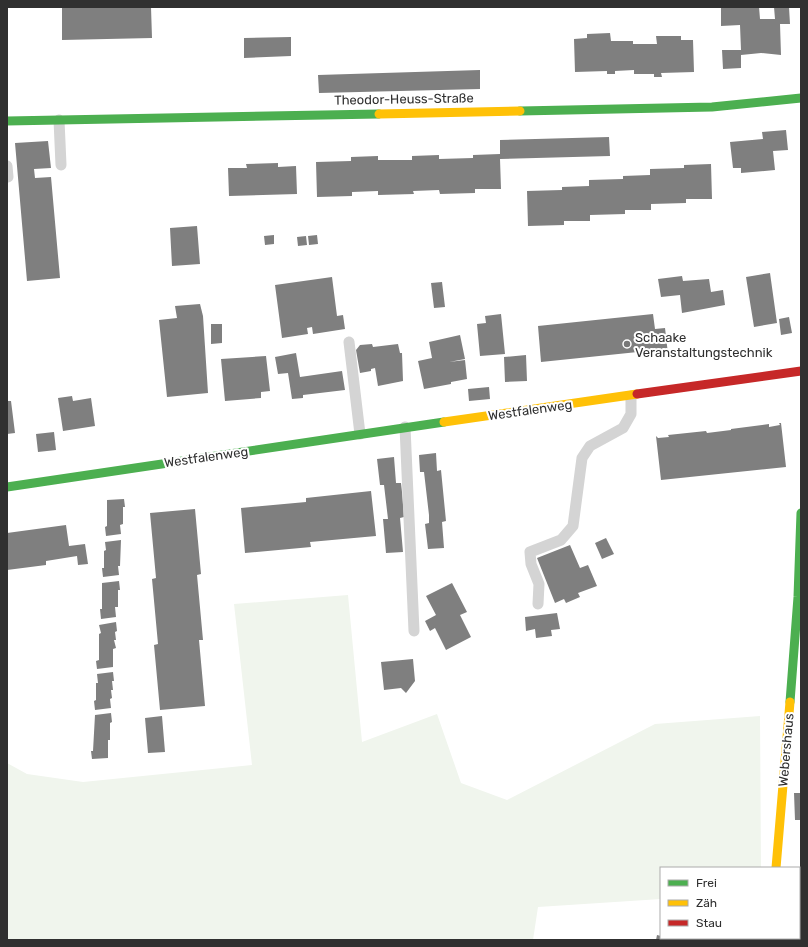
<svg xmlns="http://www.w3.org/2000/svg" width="808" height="947" font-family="Rubik,sans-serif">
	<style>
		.green { fill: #f0f5ed }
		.building { fill: #7f7f7f }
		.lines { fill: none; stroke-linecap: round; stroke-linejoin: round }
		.lane { stroke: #d4d4d4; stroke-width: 11 }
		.street { stroke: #d4d4d4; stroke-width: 22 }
		.fast { stroke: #4caf50; stroke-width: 9 }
		.slow { stroke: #ffc107; stroke-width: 9 }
		.jam { stroke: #c62828; stroke-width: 9 }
		.poi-dot { fill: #787878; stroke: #fff; stroke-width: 1.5 }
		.labels { text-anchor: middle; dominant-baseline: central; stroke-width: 4; stroke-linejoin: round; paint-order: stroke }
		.street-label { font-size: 13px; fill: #303030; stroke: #fff }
		.poi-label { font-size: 13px; fill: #303030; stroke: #fff; text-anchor: start }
	</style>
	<rect width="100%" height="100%" fill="#fff"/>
	<path class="green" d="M 348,595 L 362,742 L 437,714 L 461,783 L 507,800 L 655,724 L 760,716 L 761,868 L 661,868 L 661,899 L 538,907 L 533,940 L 7,940 L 7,763 L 27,774 L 83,782 L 252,765 L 234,604 Z"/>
	<path class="building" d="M 62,7 L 151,7 L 152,38 L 62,40 Z
		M 721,7 L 759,7 L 760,19 L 775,19 L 774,7 L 789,7 L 790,24 L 780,24 L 781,55 L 761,53 L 741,55 L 741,68 L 723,69 L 722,50 L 741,50 L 740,25 L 721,26 Z
		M 610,33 L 611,41 L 633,41 L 633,44 L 657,44 L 656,36 L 681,36 L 681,40 L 693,40 L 694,72 L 661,73 L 662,77 L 654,77 L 654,74 L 634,74 L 634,70 L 615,71 L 615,74 L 607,74 L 607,71 L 575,72 L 574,39 L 587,38 L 587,34 Z
		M 291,37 L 291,56 L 244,58 L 244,38 Z
		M 480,70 L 480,89 L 319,93 L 318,75 Z
		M 786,130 L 788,150 L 773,151 L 775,170 L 741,173 L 741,168 L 733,168 L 730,142 L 763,139 L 762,132 Z
		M 609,137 L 610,156 L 500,159 L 501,189 L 475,189 L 475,193 L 440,194 L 439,190 L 413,191 L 414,194 L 378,195 L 378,191 L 352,192 L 352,196 L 317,197 L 316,162 L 351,161 L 351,157 L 378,156 L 378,160 L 412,160 L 412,156 L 439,155 L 439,159 L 473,158 L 473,155 L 500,154 L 500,140 Z
		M 48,141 L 51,168 L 34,169 L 35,178 L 51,177 L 60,278 L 27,281 L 15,143 Z
		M 278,163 L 278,167 L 296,166 L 297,194 L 229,196 L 228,168 L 247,168 L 246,164 Z
		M 711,164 L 712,199 L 686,199 L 686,203 L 651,204 L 651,210 L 625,210 L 625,214 L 590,215 L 590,221 L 564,221 L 564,225 L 528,226 L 527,191 L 562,190 L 562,187 L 589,186 L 589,180 L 623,179 L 623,176 L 650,175 L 650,169 L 684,168 L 684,165 Z
		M 197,226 L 200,264 L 172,266 L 170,228 Z
		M 274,235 L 274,244 L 265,245 L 264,236 Z
		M 317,235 L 318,244 L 309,245 L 308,236 Z
		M 306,236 L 307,245 L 298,246 L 297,237 Z
		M 770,273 L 777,323 L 754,327 L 746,277 Z
		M 682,276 L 683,281 L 709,279 L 711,292 L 723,290 L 725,305 L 682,313 L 680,295 L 661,297 L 658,279 Z
		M 332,277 L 337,316 L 343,315 L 345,329 L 313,334 L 312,327 L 307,328 L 308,334 L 282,338 L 275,285 Z
		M 442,282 L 445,307 L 434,308 L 431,283 Z
		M 200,304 L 203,316 L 208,393 L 167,397 L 159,320 L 177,318 L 175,306 Z
		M 501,314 L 505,354 L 480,356 L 477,324 L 486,323 L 485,316 Z
		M 653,314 L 655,329 L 665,328 L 668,354 L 658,355 L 657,350 L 541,362 L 538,326 Z
		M 789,317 L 792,333 L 781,335 L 779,319 Z
		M 211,324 L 222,324 L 222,343 L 211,344 Z
		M 460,335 L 465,359 L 449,362 L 465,360 L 467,379 L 451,382 L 451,384 L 424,389 L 418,361 L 432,358 L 429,342 Z
		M 372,344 L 373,347 L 398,344 L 400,353 L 402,353 L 403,381 L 378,386 L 375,368 L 371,369 L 371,371 L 360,373 L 356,350 L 360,345 Z
		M 296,353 L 300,377 L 342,371 L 345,390 L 303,395 L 303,398 L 292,399 L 288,373 L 278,374 L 275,357 Z
		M 526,355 L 527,381 L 505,382 L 504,357 Z
		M 266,356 L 270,391 L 261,392 L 261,398 L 225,401 L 221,359 Z
		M 489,387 L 490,399 L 469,401 L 468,389 Z
		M 72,396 L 73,401 L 91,398 L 95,426 L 63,431 L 58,398 Z
		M 7,401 L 11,401 L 15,433 L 7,434 Z
		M 779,423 L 781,423 L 786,467 L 661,480 L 656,436 L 658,438 L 669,437 L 668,435 L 706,431 L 707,433 L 731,430 L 731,429 L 769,424 L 769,427 L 780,425 Z
		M 54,432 L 56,450 L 38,452 L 36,434 Z
		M 436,453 L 437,471 L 441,470 L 446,521 L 442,522 L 444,548 L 428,549 L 425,524 L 429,523 L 429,515 L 424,472 L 420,472 L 419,455 Z
		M 394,457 L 396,483 L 401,483 L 402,492 L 404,517 L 400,518 L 403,552 L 386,553 L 383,519 L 388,519 L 384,485 L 380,485 L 377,459 Z
		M 371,491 L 376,536 L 310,542 L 311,547 L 245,553 L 241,508 L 306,502 L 306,498 Z
		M 124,499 L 125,507 L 123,507 L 123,524 L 120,525 L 121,534 L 106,536 L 105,527 L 107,526 L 107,500 Z
		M 195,509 L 201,574 L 197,575 L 203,640 L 199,640 L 205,706 L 160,710 L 154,645 L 158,644 L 152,579 L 156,578 L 150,513 Z
		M 66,525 L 69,546 L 85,544 L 88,564 L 78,565 L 77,556 L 46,561 L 46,565 L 7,570 L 7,533 Z
		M 606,538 L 614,554 L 602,559 L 595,543 Z
		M 121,540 L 120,566 L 118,566 L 119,575 L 103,577 L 102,568 L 104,568 L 104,551 L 106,550 L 105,542 Z
		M 570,545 L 580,568 L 588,565 L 597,586 L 578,593 L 580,597 L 566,603 L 564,599 L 555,603 L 537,558 Z
		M 119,581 L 120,590 L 118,590 L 118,607 L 115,607 L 116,617 L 101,619 L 100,609 L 102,609 L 102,583 Z
		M 452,583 L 467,612 L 460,615 L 471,637 L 446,650 L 435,628 L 430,631 L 425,621 L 436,615 L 426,596 Z
		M 557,613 L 560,629 L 551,630 L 552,636 L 536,638 L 535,629 L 526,631 L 525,617 Z
		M 116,622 L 117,631 L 115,632 L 116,640 L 114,640 L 116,648 L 113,649 L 113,667 L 97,669 L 96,661 L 99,660 L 99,634 L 101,633 L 99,625 Z
		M 413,659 L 415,681 L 406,693 L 401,688 L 384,690 L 381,662 Z
		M 113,672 L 114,681 L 112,681 L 113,690 L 111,690 L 112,698 L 110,699 L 111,708 L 95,710 L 94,701 L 96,700 L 96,683 L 98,683 L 97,674 Z
		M 111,713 L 112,722 L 110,723 L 110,740 L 108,740 L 108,758 L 92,759 L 91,751 L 93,751 L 95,715 Z
		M 162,716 L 165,752 L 148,753 L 145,718 Z
		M 794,793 L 801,793 L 801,820 L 795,820 Z
		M 657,935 L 661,936 L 661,938 L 669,938 L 668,940 L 656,940 Z"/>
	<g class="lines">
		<path class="lane" d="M 59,120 L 61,165
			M 7,166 L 8,177
			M 349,342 L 360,434
			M 405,427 L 414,631
			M 538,604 L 539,584 L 531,564 L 530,552 L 561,540 L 573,526 L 582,458 L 590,446 L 623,428 L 631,414 L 631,396"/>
		<path class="street" d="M 735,940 L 737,938"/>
		<path class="fast" d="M 520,111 L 712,107 L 801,98
			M 7,121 L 379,114
			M 7,487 L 444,422
			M 790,702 L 798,597 L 801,513"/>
		<path class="slow" d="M 379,114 L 520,111
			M 444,422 L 637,394
			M 776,868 L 790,702"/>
		<path class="jam" d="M 637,394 L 801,371"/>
	</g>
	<circle class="poi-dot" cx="627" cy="344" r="4"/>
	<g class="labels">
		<g class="street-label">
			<text transform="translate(404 99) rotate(-1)">Theodor-Heuss-Straße</text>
			<text transform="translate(530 410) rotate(-8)">Westfalenweg</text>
			<text transform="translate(206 457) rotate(-8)">Westfalenweg</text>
			<text transform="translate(786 750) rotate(-85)">Webershaus</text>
		</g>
		<g class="poi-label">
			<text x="635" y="337">Schaake<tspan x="635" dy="15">Veranstaltungstechnik</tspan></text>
		</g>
	</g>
	<rect width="808" height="947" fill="none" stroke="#303030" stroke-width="16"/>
	<rect x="660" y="867" width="140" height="72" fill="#ffffff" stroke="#acacac"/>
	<rect x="668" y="880" width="20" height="6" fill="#4caf50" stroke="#acacac"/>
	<text x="696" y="887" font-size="12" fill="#303030">Frei</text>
	<rect x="668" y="900" width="20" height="6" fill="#ffc107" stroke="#acacac"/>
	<text x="696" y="907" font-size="12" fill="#303030">Zäh</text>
	<rect x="668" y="920" width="20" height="6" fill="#c62828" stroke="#acacac"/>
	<text x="696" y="927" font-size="12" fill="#303030">Stau</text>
</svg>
